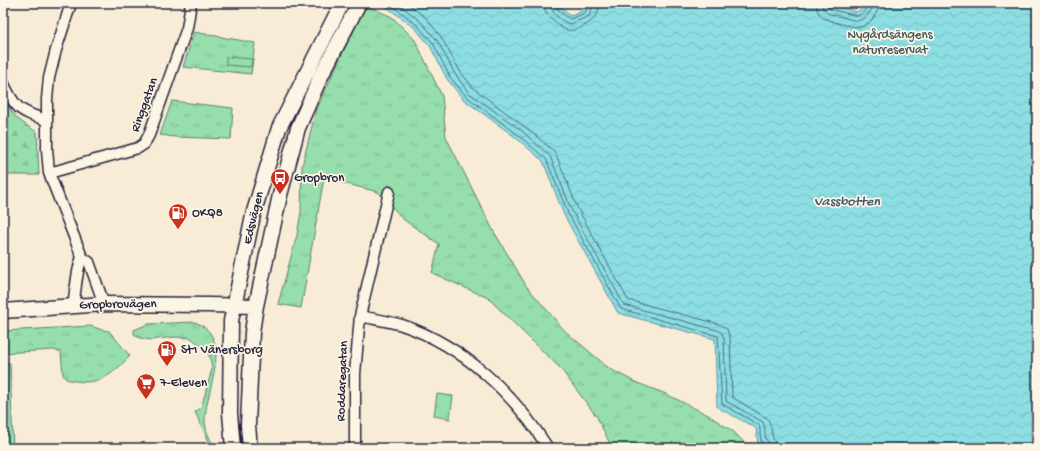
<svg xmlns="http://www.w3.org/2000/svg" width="1040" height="451" font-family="'Gochi Hand',sans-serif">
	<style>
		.grass { fill: url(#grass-tufts); stroke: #5c8074 }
		.forest { fill: url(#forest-firs); stroke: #5c8074 }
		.garden { fill: #96deac; stroke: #5c8074 }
		.water { fill: url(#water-waves); stroke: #6293a0 }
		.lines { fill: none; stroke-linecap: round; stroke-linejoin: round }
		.shore { stroke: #4c6d7e; stroke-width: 1 }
		.street-casing { stroke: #22223b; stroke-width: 13 }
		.secondary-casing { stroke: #22223b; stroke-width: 17 }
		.street { stroke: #fcf5e5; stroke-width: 10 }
		.secondary { stroke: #fcf5e5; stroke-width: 14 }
		.labels { text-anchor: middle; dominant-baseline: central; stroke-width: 3.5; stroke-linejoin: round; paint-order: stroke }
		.park-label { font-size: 13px; fill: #455a5d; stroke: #fcf5e5 }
		.street-label { font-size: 13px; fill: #22223b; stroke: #fcf5e5 }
		.poi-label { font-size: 13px; fill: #22223b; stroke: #fcf5e5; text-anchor: start }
		.water-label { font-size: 14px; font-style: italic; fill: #425a6d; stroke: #fcf5e5 }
	</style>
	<defs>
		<pattern id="grass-tufts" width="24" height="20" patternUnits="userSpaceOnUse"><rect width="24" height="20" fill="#96deac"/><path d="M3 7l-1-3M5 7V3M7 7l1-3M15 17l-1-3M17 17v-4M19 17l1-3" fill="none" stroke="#81be95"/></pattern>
		<pattern id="forest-firs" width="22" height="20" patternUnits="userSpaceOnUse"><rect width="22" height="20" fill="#96deac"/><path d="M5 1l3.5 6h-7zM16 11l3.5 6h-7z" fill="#81be95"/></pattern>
		<pattern id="water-waves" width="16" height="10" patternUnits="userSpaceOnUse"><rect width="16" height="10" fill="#8cdee3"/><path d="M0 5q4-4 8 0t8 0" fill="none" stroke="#78bec4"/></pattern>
	</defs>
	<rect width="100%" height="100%" fill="#f8ecd6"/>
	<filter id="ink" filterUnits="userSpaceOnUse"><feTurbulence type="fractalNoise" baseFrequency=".025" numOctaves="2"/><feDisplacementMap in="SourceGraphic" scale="8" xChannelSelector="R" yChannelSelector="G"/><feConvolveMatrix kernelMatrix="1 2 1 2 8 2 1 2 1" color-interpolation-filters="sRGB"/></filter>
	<g filter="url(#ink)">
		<path class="grass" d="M 365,5 L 392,17 L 415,40 L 442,96 L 446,137 L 493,230 L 527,287 L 565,331 L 610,369 L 635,382 L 666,394 L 708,415 L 734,432 L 749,448 L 612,448 L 597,417 L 560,368 L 488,298 L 432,273 L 439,244 L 404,220 L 378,192 L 324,178 L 301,308 L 278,304 L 297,235 L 301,212 L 302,166 L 316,110 Z
			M 194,32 L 255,43 L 251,74 L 183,67 Z
			M 172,101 L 233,108 L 231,139 L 175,137 L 160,135 Z
			M 195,322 C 236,338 204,392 205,422 C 206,433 211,440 215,448 L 212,448 L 195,412 L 201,408 L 212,369 L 210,357 L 204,348 L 191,338 L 175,337 L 150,340 L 140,338 L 134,334 L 134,330 L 148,324 Z
			M 91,326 L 102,330 L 109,331 L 130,356 C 109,378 97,387 66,379 L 63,375 L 61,352 L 54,350 L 3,353 L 3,331 Z
			M 437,394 L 453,396 L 450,419 L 434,416 Z"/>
		<path class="forest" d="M 3,96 C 12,116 19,121 37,132 L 39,175 L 3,175 Z"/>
		<path class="garden" d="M 226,57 L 252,59 L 251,67 L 226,65 Z
			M 3,363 L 10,363 L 13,448 L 3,448 Z"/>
		<path class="water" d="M 381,3 L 557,3 L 571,16 L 583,10 L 585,3 L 825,3 L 858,12 L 866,3 L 1037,3 L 1037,448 L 765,448 L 758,445 L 756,428 L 717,407 L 715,339 L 618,313 L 564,215 L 543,161 L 515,137 L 463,99 L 447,79 L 430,46 L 415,28 Z"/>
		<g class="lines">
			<path class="shore" d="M 389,3 L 417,25 L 433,43 L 450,77 L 466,96 L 517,134 L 546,159 L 568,213 L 621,309 L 718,336 L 722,404 L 759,425 C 761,430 759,437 762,442 C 763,444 764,446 765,448
				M 398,3 L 421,22 L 437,40 L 455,74 L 469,93 L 521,130 L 550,156 L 572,211 L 624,305 L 717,330 L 722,333 L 724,339 L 726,401 L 763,422 C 766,428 764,433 766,439 C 768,442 770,444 770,448
				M 407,3 L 426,18 L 441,37 L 460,71 L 473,88 L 524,126 L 555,152 L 578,209 L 628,300 L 719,324 L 727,329 L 730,338 L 732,397 L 767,418 C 771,424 771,428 772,435 C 773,439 776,443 776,448
				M 544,3 C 544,10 547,14 552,19 C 557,23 561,29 567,30 C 573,31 578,29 582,27 C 593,22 599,15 600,3
				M 550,3 C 550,12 562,23 571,24 L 589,16 L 594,3
				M 555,3 C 556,9 565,17 571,19 L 585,13 L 589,3
				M 816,3 C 816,8 818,13 822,17 C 828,21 854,28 861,27 C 871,24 879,12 879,3
				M 822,3 L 823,8 L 827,13 L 857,21 L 865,18 L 872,9 L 873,3
				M 827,3 L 827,6 L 830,9 L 857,16 C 862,15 868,8 868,3"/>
			<g class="street-casing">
				<path id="street" d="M 71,3 L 56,50 L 49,78 L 47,99 L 47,149 L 49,173 L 82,257 L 89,262 L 104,304
					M 3,82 C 15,109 19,111 46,120
					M 49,173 L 138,148 L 144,144 L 149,135 L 187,28 L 191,3
					M 73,306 C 76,290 76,272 82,257
					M 360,316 C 374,319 388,321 402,325 C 464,346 514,394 548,448
					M 355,448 L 355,374 L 360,316 L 389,192"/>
			</g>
			<g class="secondary-casing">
				<path id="secondary" d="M 3,311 L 104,304 L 207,305 L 256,306
					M 233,448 L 230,413 L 231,321 L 253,215 L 279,128 L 342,3
					M 250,448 L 248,425 L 252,332 L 256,306 L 280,195 L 298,128 L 320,78 L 359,3"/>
			</g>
			<use href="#street" class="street"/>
			<use href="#secondary" class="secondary"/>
		</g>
	</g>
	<defs>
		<g id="bus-pin" transform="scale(1)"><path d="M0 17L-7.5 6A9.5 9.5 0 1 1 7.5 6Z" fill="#c8321e" stroke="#fcf5e5"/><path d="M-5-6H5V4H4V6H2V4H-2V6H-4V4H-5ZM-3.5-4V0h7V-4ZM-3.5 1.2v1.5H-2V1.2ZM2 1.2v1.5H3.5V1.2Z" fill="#fff"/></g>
		<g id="fuel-pin" transform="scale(1)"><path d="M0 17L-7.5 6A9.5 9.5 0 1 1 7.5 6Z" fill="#c8321e" stroke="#fcf5e5"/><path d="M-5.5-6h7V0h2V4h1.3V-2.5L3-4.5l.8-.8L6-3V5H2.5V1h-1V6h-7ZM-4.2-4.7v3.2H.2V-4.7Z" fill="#fff"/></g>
		<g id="supermarket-pin" transform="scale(1)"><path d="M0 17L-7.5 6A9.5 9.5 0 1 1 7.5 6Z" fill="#c8321e" stroke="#fcf5e5"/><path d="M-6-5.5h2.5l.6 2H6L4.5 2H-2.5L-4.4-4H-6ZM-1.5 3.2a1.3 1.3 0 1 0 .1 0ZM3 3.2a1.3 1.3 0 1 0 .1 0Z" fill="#fff"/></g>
	</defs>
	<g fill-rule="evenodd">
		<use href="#bus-pin" x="280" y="178"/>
		<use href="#fuel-pin" x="178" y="213"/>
		<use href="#fuel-pin" x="167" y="350"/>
		<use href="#supermarket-pin" x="146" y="383"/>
	</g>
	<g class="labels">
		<g class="park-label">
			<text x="890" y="35">Nygårdsängens<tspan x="890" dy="15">naturreservat</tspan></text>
		</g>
		<g class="street-label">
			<text transform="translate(145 105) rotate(-70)">Ringgatan</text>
			<text transform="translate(254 218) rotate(-76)">Edsvägen</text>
			<text transform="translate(118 305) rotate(-1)">Gropbrovägen</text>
			<text transform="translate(343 381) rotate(-88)">Roddaregatan</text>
		</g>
		<g class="poi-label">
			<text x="294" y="178">Gropbron</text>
			<text x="192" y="213">OKQ8</text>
			<text x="181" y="350">St1 Vänersborg</text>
			<text x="160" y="383">7-Eleven</text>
		</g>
		<g class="water-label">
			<text x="847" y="202">Vassbotten</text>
		</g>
	</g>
	<rect width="1040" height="451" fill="none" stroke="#fcf5e5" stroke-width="16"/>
	<rect x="8" y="8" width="1024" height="435" fill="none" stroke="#22223b" stroke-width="1.5" filter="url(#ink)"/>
</svg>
